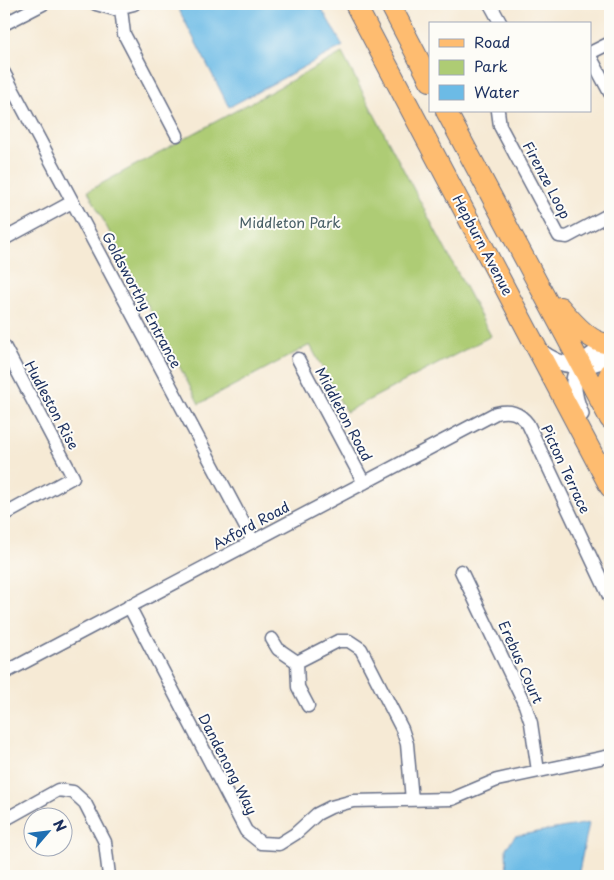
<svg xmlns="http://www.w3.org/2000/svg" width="614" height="880" font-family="'Playpen Sans',sans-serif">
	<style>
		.green { fill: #aecc74; stroke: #647e69 }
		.water { fill: #6cbbe6; stroke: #4475a2 }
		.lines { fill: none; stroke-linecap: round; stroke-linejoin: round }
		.minor-casing { stroke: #687088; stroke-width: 15 }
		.tertiary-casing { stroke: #687088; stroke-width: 18 }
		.primary-casing { stroke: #687088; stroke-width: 22 }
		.minor { stroke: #fff; stroke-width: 12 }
		.tertiary { stroke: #fff; stroke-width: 15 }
		.primary { stroke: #febc70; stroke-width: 20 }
		.labels { text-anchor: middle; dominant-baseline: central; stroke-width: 4; stroke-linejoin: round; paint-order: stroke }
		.street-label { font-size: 14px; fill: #1b2f5e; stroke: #fdfcf7 }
		.park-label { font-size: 14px; fill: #475e65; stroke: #fdfcf7 }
	</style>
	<rect width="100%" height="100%" fill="#fdfcf7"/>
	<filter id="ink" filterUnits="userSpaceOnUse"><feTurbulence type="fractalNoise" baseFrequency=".02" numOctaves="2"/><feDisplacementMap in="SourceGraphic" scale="10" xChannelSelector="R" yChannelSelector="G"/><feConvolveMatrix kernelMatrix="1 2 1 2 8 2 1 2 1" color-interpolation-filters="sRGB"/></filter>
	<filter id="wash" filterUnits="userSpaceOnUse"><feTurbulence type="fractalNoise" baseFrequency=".0096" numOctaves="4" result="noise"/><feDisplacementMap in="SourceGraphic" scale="20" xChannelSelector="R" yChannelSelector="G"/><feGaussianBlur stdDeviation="1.12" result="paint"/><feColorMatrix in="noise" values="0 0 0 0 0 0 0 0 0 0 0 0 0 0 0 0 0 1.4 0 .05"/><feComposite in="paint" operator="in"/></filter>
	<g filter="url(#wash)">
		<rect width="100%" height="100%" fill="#f6ead5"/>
		<path class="green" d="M 342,53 L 491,336 L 346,412 L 310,345 L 199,404 L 88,191 Z"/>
		<path class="water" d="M 176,4 L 319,4 L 343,46 L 229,107 Z
			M 589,823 L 578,876 L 507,876 L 506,848 L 515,836 Z"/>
	</g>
	<g filter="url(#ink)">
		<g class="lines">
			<g class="minor-casing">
				<path id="minor" d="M 96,4 L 114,9 L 134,4
					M 490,4 L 501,24
					M 121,9 L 124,34 L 177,135
					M 4,24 L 43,4
					M 590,53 L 610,43
					M 590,56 L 610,93
					M 4,73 L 253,541
					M 498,111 L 500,126 L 559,236 L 567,237 L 610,214
					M 4,239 L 72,202
					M 4,346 L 73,477 L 4,515
					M 298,359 L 364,483
					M 461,571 L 525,705 L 531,723 L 538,771
					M 129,606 L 246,831 L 261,843 L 279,844 L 295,834 L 317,814 L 331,807 L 353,801 L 452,799 L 497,780 L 610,756
					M 272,639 L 278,649 L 297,662 L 298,687 L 308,706
					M 297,662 L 338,641 L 349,641 L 361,649 L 402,729 L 407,744 L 412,800
					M 4,673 L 496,413 C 510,410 519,412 528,424 L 610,598
					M 4,820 L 58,790 L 73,792 L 85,803 L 105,842 L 109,876"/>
			</g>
			<g class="tertiary-casing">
				<path id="tertiary" d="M 540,351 C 561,368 586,370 610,357
					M 581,414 C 565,376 575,363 610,344"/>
			</g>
			<g class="primary-casing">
				<path id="primary" d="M 355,4 L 610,487
					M 390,4 L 430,81
					M 446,111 L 610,419
					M 560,307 C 570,319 593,346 610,343
					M 599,398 L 610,373"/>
			</g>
			<use href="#minor" class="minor"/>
			<use href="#tertiary" class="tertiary"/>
			<use href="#primary" class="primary"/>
		</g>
	</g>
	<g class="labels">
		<g class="street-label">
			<text transform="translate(547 180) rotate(62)">Firenze Loop</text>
			<text transform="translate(483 245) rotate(62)">Hepburn Avenue</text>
			<text transform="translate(142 300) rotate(62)">Goldsworthy Entrance</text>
			<text transform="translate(52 405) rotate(62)">Hudleston Rise</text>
			<text transform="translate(344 414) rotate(62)">Middleton Road</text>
			<text transform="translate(566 469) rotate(65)">Picton Terrace</text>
			<text transform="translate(251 525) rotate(-28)">Axford Road</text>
			<text transform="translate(521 662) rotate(66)">Erebus Court</text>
			<text transform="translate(228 764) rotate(63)">Dandenong Way</text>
		</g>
		<g class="park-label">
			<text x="290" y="222">Middleton Park</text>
		</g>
	</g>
	<rect width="614" height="880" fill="none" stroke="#fdfcf7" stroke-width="20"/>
	<rect x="429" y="22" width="162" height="90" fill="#fdfcf7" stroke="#a3aaba"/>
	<rect x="439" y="39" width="25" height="8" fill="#febc70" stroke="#a3aaba"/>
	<text x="474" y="48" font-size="15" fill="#1b2f5e">Road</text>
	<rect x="439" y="60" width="25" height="15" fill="#aecc74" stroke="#a3aaba"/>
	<text x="474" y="72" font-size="15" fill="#1b2f5e">Park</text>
	<rect x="439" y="85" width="25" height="15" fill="#6cbbe6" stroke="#a3aaba"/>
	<text x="474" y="98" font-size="15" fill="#1b2f5e">Water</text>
	<g transform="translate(48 832) rotate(62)"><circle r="24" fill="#fdfcf7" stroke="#a3aaba"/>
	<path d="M0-4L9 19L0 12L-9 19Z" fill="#1f6fb2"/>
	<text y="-8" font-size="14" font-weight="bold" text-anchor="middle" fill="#1b2f5e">N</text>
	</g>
</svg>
